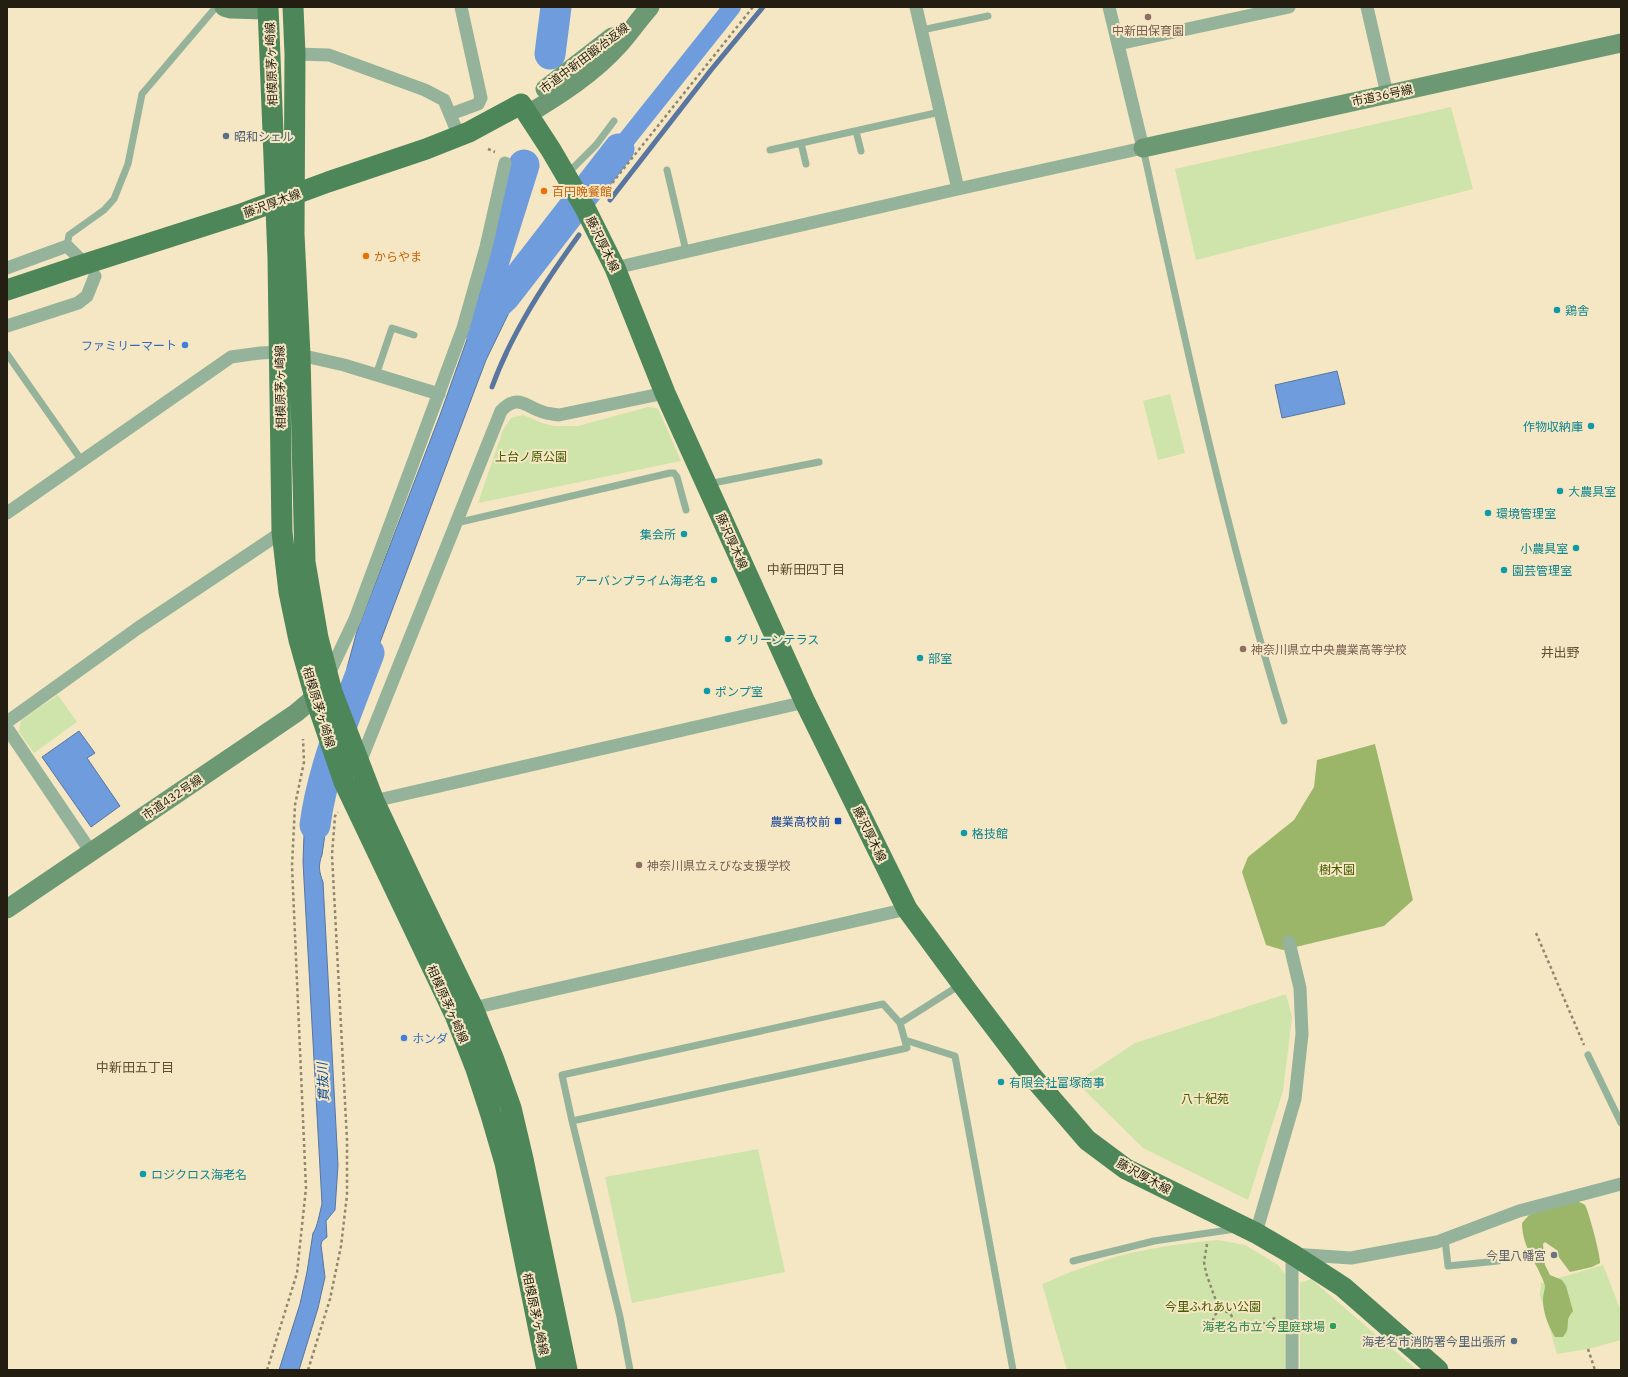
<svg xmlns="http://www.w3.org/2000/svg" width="1628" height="1377" font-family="'IBM Plex Sans','Noto Sans JP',sans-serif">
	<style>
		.green { fill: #cee4aa }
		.forest { fill: #9bb669 }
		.water { fill: #6e9cdc; stroke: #58769f }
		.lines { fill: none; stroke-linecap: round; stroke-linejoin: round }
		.stream { stroke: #58769f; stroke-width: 5 }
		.canal { stroke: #6e9cdc; stroke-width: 18 }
		.river { stroke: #6e9cdc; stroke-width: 31 }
		.path { stroke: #90876e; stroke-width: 2.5; stroke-dasharray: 3 3; stroke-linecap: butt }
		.lane { stroke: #95b39a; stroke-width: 7 }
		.street { stroke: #95b39a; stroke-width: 13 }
		.secondary { stroke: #6c9974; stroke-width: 19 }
		.primary { stroke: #4d8659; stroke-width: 21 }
		.education-dot { fill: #8d6e63; stroke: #f5e7c3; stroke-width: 1.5 }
		.service-dot { fill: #5c6f8a; stroke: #f5e7c3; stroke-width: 1.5 }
		.food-dot { fill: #e8710a; stroke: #f5e7c3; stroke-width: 1.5 }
		.culture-dot { fill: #0f9aa8; stroke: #f5e7c3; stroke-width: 1.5 }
		.shop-dot { fill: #3f7fe0; stroke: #f5e7c3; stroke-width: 1.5 }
		.transit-dot { fill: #1a4fb4; stroke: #f5e7c3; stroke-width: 1.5 }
		.worship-dot { fill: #6b7280; stroke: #f5e7c3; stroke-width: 1.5 }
		.leisure-dot { fill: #2e9e5b; stroke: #f5e7c3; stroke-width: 1.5 }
		.labels { text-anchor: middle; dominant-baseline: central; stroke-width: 4; stroke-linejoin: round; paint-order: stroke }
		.education-label { font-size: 12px; fill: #785e54; stroke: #f5e7c3; text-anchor: start }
		.street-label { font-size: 12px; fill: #231e11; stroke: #f5e7c3 }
		.service-label { font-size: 12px; fill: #4e5e75; stroke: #f5e7c3; text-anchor: start }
		.food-label { font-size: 12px; fill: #c56008; stroke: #f5e7c3; text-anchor: start }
		.culture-label { font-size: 12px; fill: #0d838f; stroke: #f5e7c3; text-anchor: start }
		.shop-label { font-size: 12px; fill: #366cbe; stroke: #f5e7c3; text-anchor: end }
		.park-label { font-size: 12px; fill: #435a00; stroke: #f5e7c3 }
		.transit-label { font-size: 12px; fill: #164399; stroke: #f5e7c3; text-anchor: end }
		.worship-label { font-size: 12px; fill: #5b616d; stroke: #f5e7c3; text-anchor: end }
		.leisure-label { font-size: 12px; fill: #27864d; stroke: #f5e7c3; text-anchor: end }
		.neighbourhood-label { font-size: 13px; fill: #5d5131; stroke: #f5e7c3 }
		.water-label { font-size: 13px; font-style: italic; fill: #0d4b97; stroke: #f5e7c3 }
	</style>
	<rect width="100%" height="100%" fill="#f5e7c3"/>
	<path class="green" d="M 1451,107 L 1473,189 L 1196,260 L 1175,169 Z
		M 1170,394 L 1185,453 L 1158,460 L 1143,401 Z
		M 648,407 L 657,408 L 660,413 L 681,461 L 478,503 L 503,430 L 511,418 L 523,415 L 545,424 L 555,426 L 578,426 Z
		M 58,695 L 77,722 L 34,753 L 19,732 L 21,720 Z
		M 1286,994 L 1292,1017 L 1283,1091 L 1248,1200 L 1143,1148 L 1076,1082 L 1135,1043 Z
		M 758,1149 L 785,1272 L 632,1303 L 605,1177 Z
		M 1218,1240 L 1245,1245 L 1278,1265 L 1285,1274 L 1285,1370 L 1067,1370 L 1042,1284 C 1056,1278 1070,1272 1085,1267 C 1127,1251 1173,1244 1218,1240 Z
		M 1603,1265 L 1621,1311 L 1621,1340 L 1588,1349 L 1557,1354 L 1540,1295 L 1541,1283 Z
		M 1311,1279 L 1417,1370 L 1300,1370 L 1300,1283 Z"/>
	<path class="forest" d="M 1375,744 L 1413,900 L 1384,926 L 1283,950 L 1266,945 L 1242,872 L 1248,857 L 1294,820 L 1314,787 L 1317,760 Z
		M 1576,1201 C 1579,1202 1583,1203 1585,1205 C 1588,1209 1601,1257 1600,1263 L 1592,1267 L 1570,1272 L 1558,1256 L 1558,1251 L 1545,1242 L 1543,1244 L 1545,1265 L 1550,1275 L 1562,1280 L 1566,1286 L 1573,1311 C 1571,1314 1568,1317 1568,1321 C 1567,1329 1569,1329 1563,1337 L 1555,1337 C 1548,1325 1543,1313 1543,1299 C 1543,1294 1545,1290 1545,1286 C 1544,1281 1540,1274 1538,1269 C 1530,1254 1522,1241 1522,1223 L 1529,1215 Z"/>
	<path class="water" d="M 483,286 L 495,286 L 518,294 L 486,360 L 472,397 L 367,677 L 358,705 L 347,668 L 357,631 L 440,415 L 476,314 Z
		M 1337,371 L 1345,404 L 1282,418 L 1275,385 Z
		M 79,731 L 95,753 L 87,758 L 120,806 L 91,827 L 42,757 Z
		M 316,765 L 330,799 L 322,855 C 318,865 319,872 323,882 L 338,1165 L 335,1210 L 326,1221 L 327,1237 L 322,1241 L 321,1245 L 325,1277 L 318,1308 L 299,1370 L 279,1370 L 300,1304 L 307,1272 L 313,1233 C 317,1229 320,1211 322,1204 L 303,862 C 304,830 305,795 316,765 Z"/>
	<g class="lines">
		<path class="stream" d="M 610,200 L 711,70 L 763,7
			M 492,387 C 512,332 545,282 579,235"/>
		<path class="canal" d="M 619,149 L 732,7"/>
		<path class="river" d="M 550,54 L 556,7
			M 482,318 L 505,296 L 619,149
			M 478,328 L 482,318 L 486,286 L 524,165
			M 315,825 C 323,765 348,709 369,653"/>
		<path class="path" d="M 488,149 L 495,152
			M 601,197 L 753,7
			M 1536,933 L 1584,1045
			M 1207,1244 L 1204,1262 L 1206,1273 L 1220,1312
			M1213 1321a10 10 0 1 1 20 0a10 10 0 1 1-20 0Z
			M 1232,1325 L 1268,1323 L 1277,1316
			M 1588,1349 L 1595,1370
			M 267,1370 L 297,1273 L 306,1188 L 292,866 L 295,805 L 304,762 L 303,739
			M 308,1370 L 330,1299 L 341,1246 L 347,1195 L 347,1140 L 332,855 L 335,816 L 338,812"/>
		<path class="lane" d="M 922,30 L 988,16
			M 856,131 L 861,151
			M 801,143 L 806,164
			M 1143,148 C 1185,341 1226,533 1284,721
			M 770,150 L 940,112
			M 667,170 L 686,251
			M 567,174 L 596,145 L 614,121
			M 67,246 L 69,235 L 104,210 L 114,199 L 128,164 L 142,94 L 216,7
			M 7,354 L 82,461
			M 376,375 L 392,328 L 414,335
			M 708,484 L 819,462
			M 456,523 L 670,473 L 674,473 L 677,477 L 686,510
			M 900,1023 L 907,1048 L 572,1121 L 562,1075 L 883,1004 L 900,1023 L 960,985
			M 905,1040 L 955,1056 L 1013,1370
			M 1588,1055 L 1621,1123
			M 572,1121 L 620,1317 L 630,1370
			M 1445,1239 L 1448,1266 L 1498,1261
			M 1073,1261 L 1154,1241 L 1235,1229"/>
		<path class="street" d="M 916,7 L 958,189
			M 1367,7 L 1387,94
			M 1118,44 L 1289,7
			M 295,54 L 329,55 L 425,90 L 444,100 L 459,136
			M 451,114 L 478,104 L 481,98 L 461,7
			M 7,268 L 67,246 L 85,264
			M 615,268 L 958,189 L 1143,148 L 1109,7
			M 7,326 L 78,303 L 87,296 L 95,276
			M 300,355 L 344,365 L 439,394
			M 7,513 L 231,357 L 260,353 L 280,352
			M 328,676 L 355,619 L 463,328 L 486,247 L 505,163
			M 7,722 L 138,628 L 282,532
			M 7,728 L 91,852
			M 359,765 L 501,411 C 518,393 526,407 543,412 C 548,414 554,414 559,415 L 665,393
			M 374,801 L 805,702
			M 473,1008 L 907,909
			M 1256,1233 L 1295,1099 L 1302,1034 L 1300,988 L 1289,942
			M 1292,1370 L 1292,1254 L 1351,1258 L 1437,1242 L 1519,1211 L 1621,1184"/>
		<path class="secondary" d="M 224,7 L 231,9 L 268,10
			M 545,89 L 612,37
			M 528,114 C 560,95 594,73 619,45 C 630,33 639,19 650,7
			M 1143,148 L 1621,43
			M 7,909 L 296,713 L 315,697 L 323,684"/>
		<path class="primary" d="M 268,7 L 278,258 L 282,532 L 289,592 L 299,640 L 315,697 L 344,782 L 455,1015 L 476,1069 L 491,1115 L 505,1163 L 547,1370
			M 293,7 L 295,54 L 294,234 L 300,355 L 305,562 L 318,638 L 332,692 L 374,801 L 415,888 L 473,1008 L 494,1060 L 511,1108 L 523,1159 L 567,1370
			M 7,290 L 85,264 L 241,214 L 328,182 L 426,149 L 469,132 L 521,104 L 551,150 L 585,208 L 615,268 L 665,393 L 805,702 L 907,909 L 968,992 L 1031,1075 L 1087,1140 L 1126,1169 L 1256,1233 L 1292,1254 L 1343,1287 L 1438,1370"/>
	</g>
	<g class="education-dot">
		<circle cx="1148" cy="17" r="4"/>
		<circle cx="1243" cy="649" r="4"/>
		<circle cx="639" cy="865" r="4"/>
	</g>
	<g class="service-dot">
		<circle cx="226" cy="136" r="4"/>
		<circle cx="1514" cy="1341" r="4"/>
	</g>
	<g class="food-dot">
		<circle cx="544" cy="191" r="4"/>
		<circle cx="366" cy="256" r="4"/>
	</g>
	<g class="culture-dot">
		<circle cx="1557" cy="310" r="4"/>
		<circle cx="1591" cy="426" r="4"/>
		<circle cx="1560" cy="491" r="4"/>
		<circle cx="1488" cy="513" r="4"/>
		<circle cx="684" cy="534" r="4"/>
		<circle cx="1576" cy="548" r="4"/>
		<circle cx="1504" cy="570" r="4"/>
		<circle cx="714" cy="580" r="4"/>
		<circle cx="728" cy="639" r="4"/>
		<circle cx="920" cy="658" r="4"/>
		<circle cx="707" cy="691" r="4"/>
		<circle cx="964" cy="833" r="4"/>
		<circle cx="1001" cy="1082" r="4"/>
		<circle cx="143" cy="1174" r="4"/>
	</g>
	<g class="shop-dot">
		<circle cx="185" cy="345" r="4"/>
		<circle cx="404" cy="1038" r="4"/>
	</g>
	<rect class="transit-dot" x="834" y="817" width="8" height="8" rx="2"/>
	<circle class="worship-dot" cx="1554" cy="1255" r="4"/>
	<circle class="leisure-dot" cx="1333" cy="1326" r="4"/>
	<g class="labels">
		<g class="education-label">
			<text x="1148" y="30" text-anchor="middle">中新田保育園</text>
			<text x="1251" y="649">神奈川県立中央農業高等学校</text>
			<text x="647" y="865">神奈川県立えびな支援学校</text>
		</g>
		<g class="street-label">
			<text transform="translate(584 58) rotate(-37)">市道中新田鍛冶返線</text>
			<text transform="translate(271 64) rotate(-92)">相模原茅ヶ崎線</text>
			<text transform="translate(1382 95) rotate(-12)">市道36号線</text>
			<text transform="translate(272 203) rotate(-20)">藤沢厚木線</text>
			<text transform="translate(603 244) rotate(64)">藤沢厚木線</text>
			<text transform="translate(280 387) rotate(-91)">相模原茅ヶ崎線</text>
			<text transform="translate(732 541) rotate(66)">藤沢厚木線</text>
			<text transform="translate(319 707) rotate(73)">相模原茅ヶ崎線</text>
			<text transform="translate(172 797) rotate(-34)">市道432号線</text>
			<text transform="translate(870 834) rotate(64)">藤沢厚木線</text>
			<text transform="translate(448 1004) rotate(66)">相模原茅ヶ崎線</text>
			<text transform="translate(1144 1176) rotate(29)">藤沢厚木線</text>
			<text transform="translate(536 1314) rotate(78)">相模原茅ヶ崎線</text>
		</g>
		<g class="service-label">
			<text x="234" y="136">昭和シェル</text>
			<text x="1506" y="1341" text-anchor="end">海老名市消防署今里出張所</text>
		</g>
		<g class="food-label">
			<text x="552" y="191">百円晩餐館</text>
			<text x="374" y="256">からやま</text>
		</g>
		<g class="culture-label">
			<text x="1565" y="310">鶏舎</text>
			<text x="1583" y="426" text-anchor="end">作物収納庫</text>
			<text x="1568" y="491">大農具室</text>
			<text x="1496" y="513">環境管理室</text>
			<text x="676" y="534" text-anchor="end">集会所</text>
			<text x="1568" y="548" text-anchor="end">小農具室</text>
			<text x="1512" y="570">園芸管理室</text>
			<text x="706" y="580" text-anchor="end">アーバンプライム海老名</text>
			<text x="736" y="639">グリーンテラス</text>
			<text x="928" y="658">部室</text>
			<text x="715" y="691">ポンプ室</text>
			<text x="972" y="833">格技館</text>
			<text x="1009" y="1082">有限会社富塚商事</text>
			<text x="151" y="1174">ロジクロス海老名</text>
		</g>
		<g class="shop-label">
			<text x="177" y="345">ファミリーマート</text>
			<text x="412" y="1038" text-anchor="start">ホンダ</text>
		</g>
		<g class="park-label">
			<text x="531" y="456">上台ノ原公園</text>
			<text x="1337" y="869">樹木園</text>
			<text x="1205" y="1098">八十紀苑</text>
			<text x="1213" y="1306">今里ふれあい公園</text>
		</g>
		<g class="transit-label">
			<text x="830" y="821">農業高校前</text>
		</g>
		<g class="worship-label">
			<text x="1546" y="1255">今里八幡宮</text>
		</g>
		<g class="leisure-label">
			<text x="1325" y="1326">海老名市立 今里庭球場</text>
		</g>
		<g class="neighbourhood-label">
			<text x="806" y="569">中新田四丁目</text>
			<text x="1560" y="652">井出野</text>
			<text x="135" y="1067">中新田五丁目</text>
		</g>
		<g class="water-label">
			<text transform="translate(323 1082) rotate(-93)">貫抜川</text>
		</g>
	</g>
	<rect width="1628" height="1377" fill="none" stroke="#231e11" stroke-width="16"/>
</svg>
